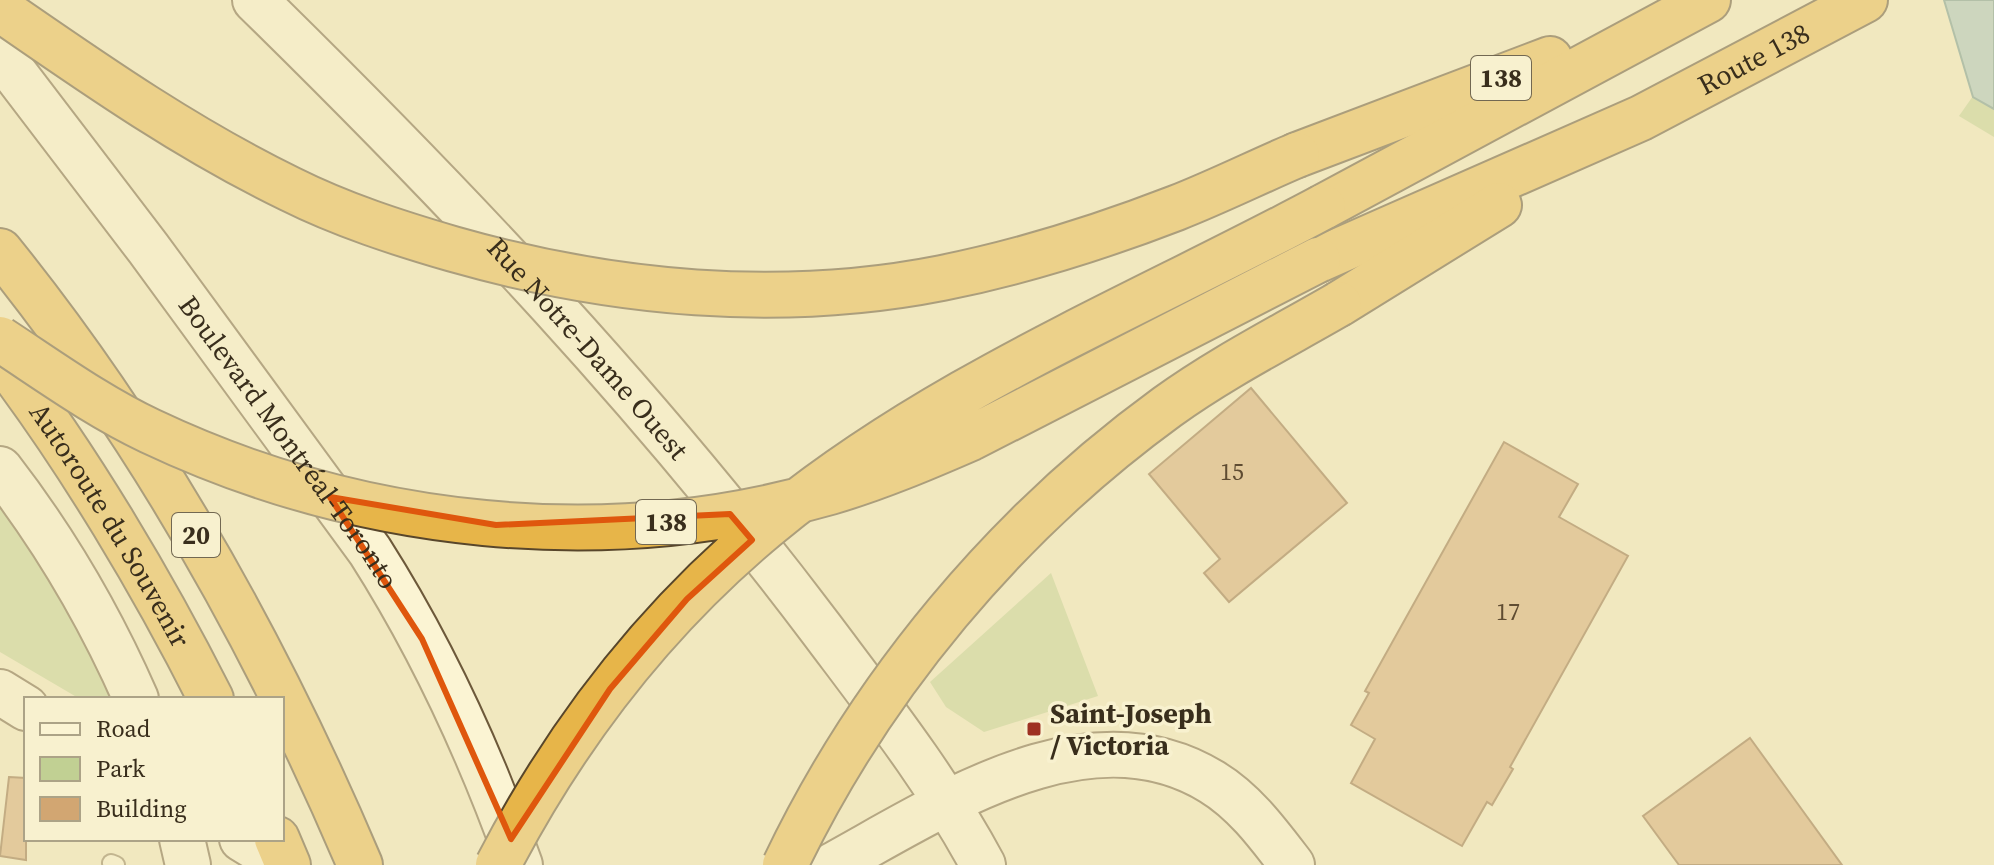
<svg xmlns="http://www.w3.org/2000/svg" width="1994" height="865" font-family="'Source Serif 4',serif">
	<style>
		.green { fill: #c1d093 }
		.water { fill: #a3c2bd; stroke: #69918c; stroke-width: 2 }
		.building { fill: #d2a672; stroke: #8c653a; stroke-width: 2 }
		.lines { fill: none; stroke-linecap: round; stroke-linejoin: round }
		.lane-casing { stroke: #8b7956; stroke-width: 20 }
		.secondary-casing { stroke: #6d593a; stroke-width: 48 }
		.highway-casing { stroke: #58462b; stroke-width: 48 }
		.lane { stroke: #fbf4d3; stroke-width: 16 }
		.secondary { stroke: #fbf4d3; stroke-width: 44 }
		.highway { stroke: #e7b549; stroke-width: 44 }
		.highway-bridge-casing { stroke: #58462b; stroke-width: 48; stroke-linecap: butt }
		.highway-bridge { stroke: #e7b549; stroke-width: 44 }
		.marked { fill: none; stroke: #df570d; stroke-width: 6; stroke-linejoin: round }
		.poi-dot { fill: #9e3122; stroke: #f8f1cf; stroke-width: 3 }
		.labels { text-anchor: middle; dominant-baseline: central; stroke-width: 7; stroke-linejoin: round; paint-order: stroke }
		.number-label { font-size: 24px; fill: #5f4c32 }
		.shield { fill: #f8f1cf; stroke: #726852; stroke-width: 2 }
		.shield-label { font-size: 26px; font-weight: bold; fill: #392e1c }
		.street-label { font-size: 28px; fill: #392e1c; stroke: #f8f1cf }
		.poi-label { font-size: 28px; font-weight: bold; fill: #392e1c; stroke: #f8f1cf; text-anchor: start }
	</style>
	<rect width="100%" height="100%" fill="#f1e8bf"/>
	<path class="green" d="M 1944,0 L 1994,0 L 1994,137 L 1959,116 L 1973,96 Z
		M 0,502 L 47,573 L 114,699 L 80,699 L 0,652 Z
		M 1051,573 L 1098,696 L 984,732 L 946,707 L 930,682 Z"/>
	<path class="water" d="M 1944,0 L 1994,0 L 1994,109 L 1973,97 Z"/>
	<path class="building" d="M 1251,388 L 1347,503 L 1229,602 L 1204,573 L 1220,559 L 1149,474 Z
		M 1504,442 L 1578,484 L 1559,517 L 1628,556 L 1510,767 L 1513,769 L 1492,805 L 1487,802 L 1462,846 L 1351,783 L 1375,739 L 1351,725 L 1369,693 L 1365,691 Z
		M 1750,738 L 1842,865 L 1679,865 L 1643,816 Z
		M 9,777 L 26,778 L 26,860 L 0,856 Z"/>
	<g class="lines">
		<g class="lane-casing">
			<path id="lane" d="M 111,863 L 116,865"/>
		</g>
		<g class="secondary-casing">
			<g id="secondary">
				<path id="s1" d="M 255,0 C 457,198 652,404 822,630 C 879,706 938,781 983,865"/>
				<path id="s2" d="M 0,54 L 148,248 L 370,551 C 433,650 481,755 520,865"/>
				<path d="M 0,469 C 55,540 100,617 136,699"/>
				<path d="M 0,692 L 26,708"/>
				<path d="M 182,839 L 188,865"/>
				<path d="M 242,839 L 285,865"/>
				<path d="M 833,865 C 941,806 1089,706 1212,782 C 1245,802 1269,835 1292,865"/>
			</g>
		</g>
		<g class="highway-casing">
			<g id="highway">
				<path d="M 1297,155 L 1550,59"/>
				<path d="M 1323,207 L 1708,0"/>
				<path d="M 0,251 C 150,437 267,646 360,865"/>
				<path id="s3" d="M 1318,260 L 1641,118 L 1865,0"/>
				<path d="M 1339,304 L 1499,205"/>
				<path id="s4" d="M 0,356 C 78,458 153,584 211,699"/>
				<path d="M 277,839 L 288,865"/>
			</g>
		</g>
		<use href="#lane" class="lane"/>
		<use href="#secondary" class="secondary"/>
		<use href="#highway" class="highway"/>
		<g class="highway-bridge-casing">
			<path id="highway-bridge" d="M 0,9 C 94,74 187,139 290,189 C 342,215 398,233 453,249 C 611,294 780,310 942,278 C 1022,262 1101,237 1176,208 C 1217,192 1257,172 1297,155
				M 0,339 C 49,371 97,406 150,431 C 359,530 606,557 830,492 C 878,478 925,458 971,438 L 1318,260
				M 498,865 C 565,736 655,619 767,526 C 932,389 1136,307 1323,207
				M 785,865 C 871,685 1006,524 1167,407 C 1221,368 1282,337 1339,304"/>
		</g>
		<use href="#highway-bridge" class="highway-bridge"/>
	</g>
	<path d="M0 0H1994V865H0ZM 330,497 L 496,525 L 730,514 L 752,540 L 687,599 L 610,689 L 511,839 L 422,639 Z" fill="#f1e8bf" fill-opacity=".55" fill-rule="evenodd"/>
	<path class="marked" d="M 330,497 L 496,525 L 730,514 L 752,540 L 687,599 L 610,689 L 511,839 L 422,639 Z"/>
	<rect class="poi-dot" x="1026" y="721" width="16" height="16" rx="4"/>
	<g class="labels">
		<g class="number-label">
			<text x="1232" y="471">15</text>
			<text x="1508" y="611">17</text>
		</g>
		<g class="shield">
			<rect x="1471" y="56" width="60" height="44" rx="6"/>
			<rect x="636" y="500" width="60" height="44" rx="6"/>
			<rect x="172" y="513" width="48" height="44" rx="6"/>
		</g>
		<g class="shield-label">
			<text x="1501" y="78">138</text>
			<text x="666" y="522">138</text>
			<text x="196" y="535">20</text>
		</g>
		<g class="street-label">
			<text stroke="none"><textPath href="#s3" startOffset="480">Route 138</textPath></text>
			<text stroke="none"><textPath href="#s1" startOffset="482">Rue Notre-Dame Ouest</textPath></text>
			<text stroke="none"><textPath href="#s2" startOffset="484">Boulevard Montréal-Toronto</textPath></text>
			<text stroke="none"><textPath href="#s4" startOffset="202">Autoroute du Souvenir</textPath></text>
		</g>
		<g class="poi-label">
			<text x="1050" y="713">Saint-Joseph<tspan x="1050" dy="32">/ Victoria</tspan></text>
		</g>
	</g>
	<rect x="24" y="697" width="260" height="144" fill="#f8f1cf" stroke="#aca387" stroke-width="2"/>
	<rect x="40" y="723" width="40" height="12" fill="#fbf4d3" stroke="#aca387" stroke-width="2"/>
	<text x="96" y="737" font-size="24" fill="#392e1c">Road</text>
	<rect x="40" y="757" width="40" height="24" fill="#c1d093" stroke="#aca387" stroke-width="2"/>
	<text x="96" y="777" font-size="24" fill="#392e1c">Park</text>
	<rect x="40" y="797" width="40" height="24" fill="#d2a672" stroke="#aca387" stroke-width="2"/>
	<text x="96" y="817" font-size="24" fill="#392e1c">Building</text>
</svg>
